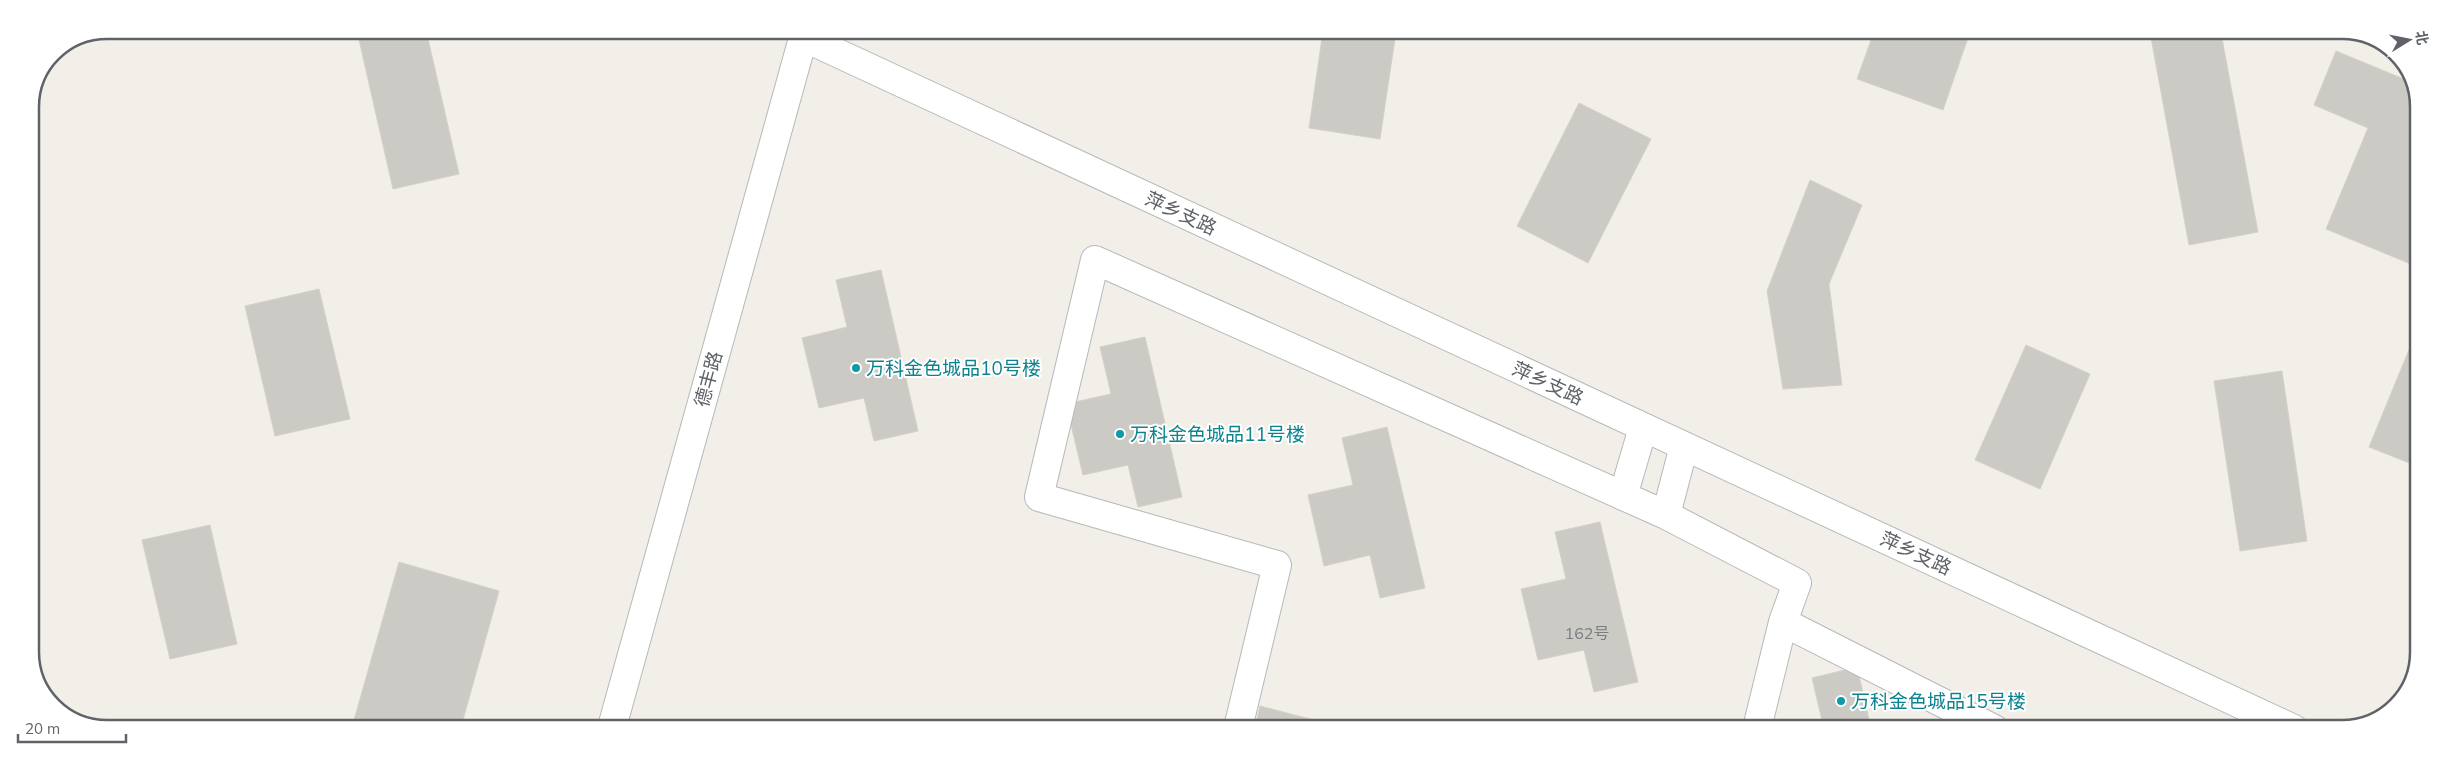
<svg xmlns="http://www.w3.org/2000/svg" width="2449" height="759" font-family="Mulish,'Noto Sans SC',sans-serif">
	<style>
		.building { fill: #cccac5; stroke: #d6d1c6 }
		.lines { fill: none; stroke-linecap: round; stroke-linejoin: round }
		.minor-casing { stroke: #b5b8bc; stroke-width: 30 }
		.tertiary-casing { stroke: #b5b8bc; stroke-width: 30 }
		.minor { stroke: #fff; stroke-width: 28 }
		.tertiary { stroke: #fff; stroke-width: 28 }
		.culture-dot { fill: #0f9aa8; stroke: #fff; stroke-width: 2 }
		.labels { text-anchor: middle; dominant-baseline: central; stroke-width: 4; stroke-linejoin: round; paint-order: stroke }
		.number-label { font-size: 16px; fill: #7a7d7f }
		.street-label { font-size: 19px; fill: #5f6368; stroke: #fff }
		.culture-label { font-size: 19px; fill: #0d838f; stroke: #fff; text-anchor: start }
		.rim { fill: none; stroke: #5f6368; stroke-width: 2.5 }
	</style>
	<rect width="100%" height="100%" fill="#f1efe8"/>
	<path class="building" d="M 175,30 L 206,30 L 176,37 Z
		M 362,30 L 426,30 L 459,174 L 393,189 L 357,31 Z
		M 1323,31 L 1396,32 L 1380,139 L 1309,128 Z
		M 1874,32 L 1970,32 L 1943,110 L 1857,79 Z
		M 2150,32 L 2221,33 L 2258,232 L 2189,245 Z
		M 2336,51 L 2411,82 L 2419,102 L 2418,267 L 2326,229 L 2368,128 L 2314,105 Z
		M 1579,103 L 1651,139 L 1588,263 L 1517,226 Z
		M 1810,180 L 1862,205 L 1829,284 L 1842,385 L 1783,389 L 1767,291 Z
		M 881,270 L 918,431 L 874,441 L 864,398 L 819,408 L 802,338 L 847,327 L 836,280 Z
		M 319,289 L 350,419 L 275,436 L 245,306 Z
		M 2418,328 L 2417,466 L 2369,447 Z
		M 1145,337 L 1182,497 L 1138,507 L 1128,465 L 1083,475 L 1066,404 L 1111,394 L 1100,347 Z
		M 2026,345 L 2090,374 L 2040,489 L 1975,460 Z
		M 2282,371 L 2307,541 L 2240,551 L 2214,381 Z
		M 1387,427 L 1425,588 L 1380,598 L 1370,555 L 1324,566 L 1308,495 L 1353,485 L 1342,438 Z
		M 1600,522 L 1638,682 L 1594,692 L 1584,650 L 1538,660 L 1521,589 L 1566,579 L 1555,532 Z
		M 210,525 L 237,644 L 170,659 L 142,540 Z
		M 399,562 L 499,591 L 461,727 L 352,727 Z
		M 1857,667 L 1871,728 L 1807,728 L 1823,725 L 1812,678 Z
		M 1260,706 L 1333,725 L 1332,728 L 1255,728 Z"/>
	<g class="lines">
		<g class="minor-casing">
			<path id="minor" d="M 803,37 L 2294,729
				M 1623,496 L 1643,428
				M 1666,515 L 1684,446
				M 1238,728 L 1277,565 L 1039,497 L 1095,260 L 1666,515 L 1797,583 L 1783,622 L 1994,729
				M 1757,728 L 1783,622"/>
		</g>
		<g class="tertiary-casing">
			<path id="tertiary" d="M 612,727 L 805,31"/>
		</g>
		<use href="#minor" class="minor"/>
		<use href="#tertiary" class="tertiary"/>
	</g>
	<g class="culture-dot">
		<circle cx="856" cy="368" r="5"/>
		<circle cx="1120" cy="434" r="5"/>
		<circle cx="1841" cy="701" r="5"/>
	</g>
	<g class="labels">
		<g class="number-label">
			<text x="1587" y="633">162号</text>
		</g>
		<g class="street-label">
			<text transform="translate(1181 213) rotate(25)">萍乡支路</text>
			<text transform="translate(708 379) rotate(-75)">德丰路</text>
			<text transform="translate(1548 383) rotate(25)">萍乡支路</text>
			<text transform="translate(1916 553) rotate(25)">萍乡支路</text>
		</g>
		<g class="culture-label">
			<text x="866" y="368">万科金色城品10号楼</text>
			<text x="1130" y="434">万科金色城品11号楼</text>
			<text x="1851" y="701">万科金色城品15号楼</text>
		</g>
	</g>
	<path d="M0 0H2449V759H0ZM107 39H2342A68 68 0 0 1 2410 107V652A68 68 0 0 1 2342 720H107A68 68 0 0 1 39 652V107A68 68 0 0 1 107 39Z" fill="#fff" fill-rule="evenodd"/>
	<path class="rim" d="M107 39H2342A68 68 0 0 1 2410 107V652A68 68 0 0 1 2342 720H107A68 68 0 0 1 39 652V107A68 68 0 0 1 107 39Z"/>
	<g transform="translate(2409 40) rotate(80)" stroke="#ffffff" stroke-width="4" paint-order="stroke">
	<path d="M0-4L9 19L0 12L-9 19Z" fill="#5f6368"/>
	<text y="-8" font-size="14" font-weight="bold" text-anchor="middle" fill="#5f6368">北</text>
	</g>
	<path d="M18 734v8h108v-8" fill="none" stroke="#5f6368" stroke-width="2.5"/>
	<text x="25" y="734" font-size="15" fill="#5f6368" stroke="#ffffff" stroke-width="4" paint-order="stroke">20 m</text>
</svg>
